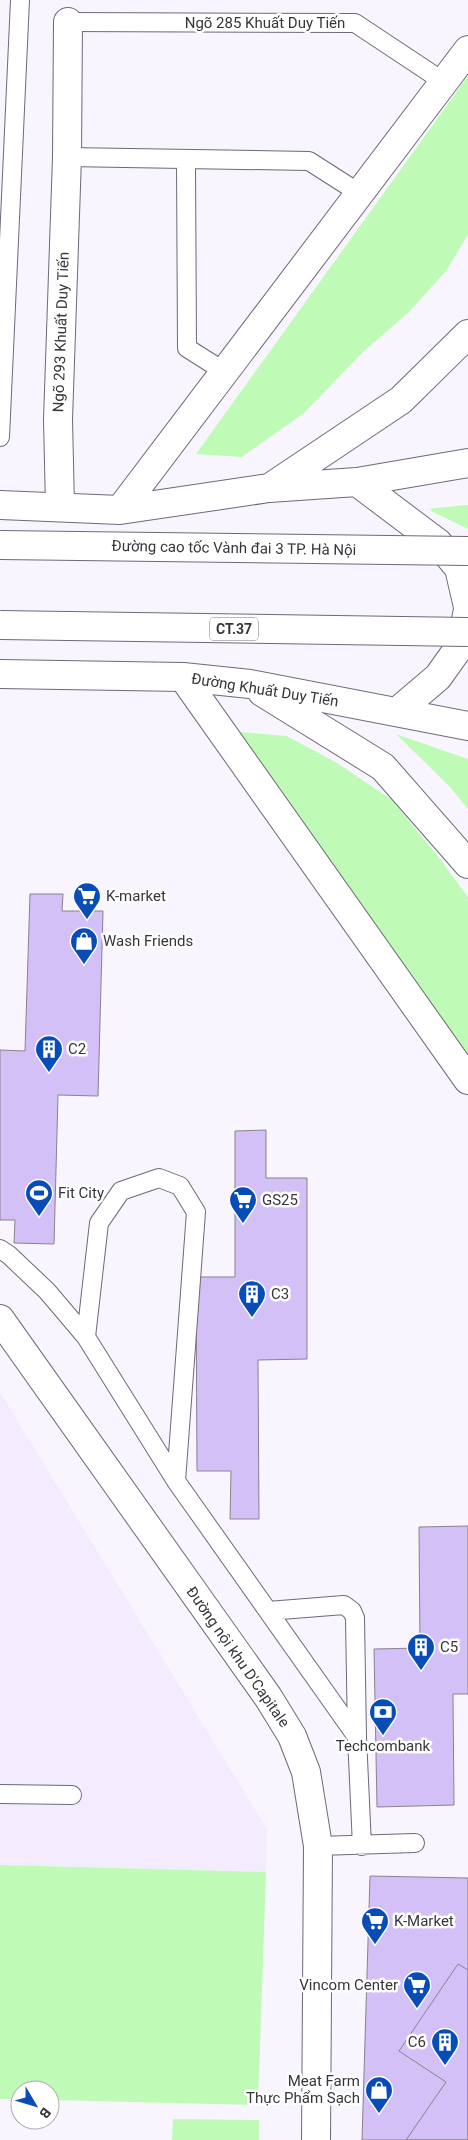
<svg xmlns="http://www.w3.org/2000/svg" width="468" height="2140" font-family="Roboto,sans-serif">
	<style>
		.built { fill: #f2ecfe }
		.green { fill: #bffbb6 }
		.building { fill: #d3c0f6; stroke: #888391 }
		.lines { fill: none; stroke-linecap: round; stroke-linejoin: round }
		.service-casing { stroke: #6e6977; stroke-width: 20 }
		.minor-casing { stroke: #6e6977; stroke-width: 30 }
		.primary-casing { stroke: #6e6977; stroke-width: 30 }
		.service { stroke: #fff; stroke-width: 18 }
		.minor { stroke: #fff; stroke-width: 28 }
		.primary { stroke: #fff; stroke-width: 28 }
		.motorway-bridge-casing { stroke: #6e6977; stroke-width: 30; stroke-linecap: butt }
		.motorway-bridge { stroke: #fff; stroke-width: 28 }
		.labels { text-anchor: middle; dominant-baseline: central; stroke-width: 5; stroke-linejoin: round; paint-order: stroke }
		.shield { fill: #fff; stroke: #737276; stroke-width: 1 }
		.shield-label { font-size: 14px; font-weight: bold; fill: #37353b }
		.street-label { font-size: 15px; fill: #37353b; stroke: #fff }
		.poi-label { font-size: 15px; fill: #37353b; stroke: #fff; text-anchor: start }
	</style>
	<rect width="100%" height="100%" fill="#f8f5fe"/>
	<path class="built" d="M 0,1392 L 267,1829 L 266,1872 L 0,1865 Z"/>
	<path class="green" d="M 468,76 L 468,235 L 446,271 L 409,312 L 363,352 L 304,413 L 242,457 L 196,454 Z
		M 468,505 L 468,529 L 431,511 L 431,509 L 435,508 Z
		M 228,731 L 287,736 L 337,763 L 392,800 L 437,855 L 468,897 L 468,1061 Z
		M 396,734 L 468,759 L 468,809 L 450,787 Z
		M 0,1865 L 266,1872 L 258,2105 L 50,2100 L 50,2090 L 20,2090 L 20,2099 L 0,2099 Z
		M 173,2119 L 259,2120 L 259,2140 L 172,2140 Z"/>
	<path class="building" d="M 30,894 L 63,894 L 62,911 L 103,911 L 98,1096 L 58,1095 L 54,1244 L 14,1243 L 15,1220 L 0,1220 L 0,1050 L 25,1051 Z
		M 266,1130 L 266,1178 L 307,1178 L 307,1359 L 258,1360 L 259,1519 L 230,1519 L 231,1471 L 197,1471 L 196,1277 L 235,1277 L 235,1131 Z
		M 468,1526 L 468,1694 L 453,1694 L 454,1805 L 377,1807 L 374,1649 L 420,1648 L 419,1527 Z
		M 370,1876 L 468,1878 L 468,2140 L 362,2140 Z
		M 458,1964 L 468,1970 L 468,2140 L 406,2140 L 446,2082 L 399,2051 Z"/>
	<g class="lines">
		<g class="service-casing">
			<path id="service" d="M 68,22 L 355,23 L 444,82
				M 67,157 L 309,161 L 359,193
				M 186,160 L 187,348 L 225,372
				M 0,437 L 20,0
				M 0,1249 L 9,1255 L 47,1291 L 86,1337 L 176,1481 L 357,1737
				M 86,1337 L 99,1223 L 121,1191 L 159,1178 L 180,1186 L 196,1212 L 176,1481
				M 268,1611 L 344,1605 L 352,1611 L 355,1618 L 357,1737 L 362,1846
				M 0,1794 L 72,1795
				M 318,1846 L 415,1843"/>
		</g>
		<g class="minor-casing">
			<path id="minor" d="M 60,506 L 58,420 L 67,157 L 68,22
				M 0,1319 L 268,1697 L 292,1736 L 306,1772 L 318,1846 L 316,2140"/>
		</g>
		<g class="primary-casing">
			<path id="primary" d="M 357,482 L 438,543 L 459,568 L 468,607
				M 271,487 L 401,400 L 468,334
				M 0,505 L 120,510 L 269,488 L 357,482 L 468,463
				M 120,510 L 468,50
				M 0,674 L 183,677 L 250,684 L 468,726
				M 183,677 L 468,1080
				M 262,692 L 383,767 L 468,864
				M 398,711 L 438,677 L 460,646 L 468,610"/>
		</g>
		<use href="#service" class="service"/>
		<use href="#minor" class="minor"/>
		<use href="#primary" class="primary"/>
		<g class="motorway-bridge-casing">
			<path id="motorway-bridge" d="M 0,545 L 468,551
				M 0,625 L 468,632"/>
		</g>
		<use href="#motorway-bridge" class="motorway-bridge"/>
	</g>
	<defs>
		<g id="supermarket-pin" transform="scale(1.4375)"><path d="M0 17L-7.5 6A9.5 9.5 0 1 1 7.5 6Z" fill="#074cb7" stroke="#fff"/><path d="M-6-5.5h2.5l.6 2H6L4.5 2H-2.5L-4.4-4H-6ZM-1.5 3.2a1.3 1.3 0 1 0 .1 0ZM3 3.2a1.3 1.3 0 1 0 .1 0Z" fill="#fff"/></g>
		<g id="shop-pin" transform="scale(1.4375)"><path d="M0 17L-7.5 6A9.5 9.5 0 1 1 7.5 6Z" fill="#074cb7" stroke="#fff"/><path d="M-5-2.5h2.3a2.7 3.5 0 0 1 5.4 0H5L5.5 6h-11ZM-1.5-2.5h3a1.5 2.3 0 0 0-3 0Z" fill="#fff"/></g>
		<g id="building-pin" transform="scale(1.4375)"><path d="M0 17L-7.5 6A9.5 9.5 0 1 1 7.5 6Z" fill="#074cb7" stroke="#fff"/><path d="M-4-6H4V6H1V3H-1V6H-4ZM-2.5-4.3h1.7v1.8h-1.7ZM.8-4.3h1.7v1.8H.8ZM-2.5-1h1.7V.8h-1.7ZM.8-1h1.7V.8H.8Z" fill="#fff"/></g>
		<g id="stadium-pin" transform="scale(1.4375)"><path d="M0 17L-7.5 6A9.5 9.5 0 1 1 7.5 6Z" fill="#074cb7" stroke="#fff"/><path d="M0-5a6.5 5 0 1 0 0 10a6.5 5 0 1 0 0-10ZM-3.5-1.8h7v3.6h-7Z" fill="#fff"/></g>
		<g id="bank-pin" transform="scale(1.4375)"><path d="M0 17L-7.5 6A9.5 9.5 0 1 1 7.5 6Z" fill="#074cb7" stroke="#fff"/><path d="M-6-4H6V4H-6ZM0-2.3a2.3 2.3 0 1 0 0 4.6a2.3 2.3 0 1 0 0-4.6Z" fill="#fff"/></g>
	</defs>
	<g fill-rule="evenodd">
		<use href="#supermarket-pin" x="87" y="896"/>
		<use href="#shop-pin" x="84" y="941"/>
		<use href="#building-pin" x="49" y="1049"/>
		<use href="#stadium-pin" x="39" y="1193"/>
		<use href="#supermarket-pin" x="243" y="1200"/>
		<use href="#building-pin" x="252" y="1294"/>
		<use href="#building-pin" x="421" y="1647"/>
		<use href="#bank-pin" x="383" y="1712"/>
		<use href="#supermarket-pin" x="375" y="1921"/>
		<use href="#supermarket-pin" x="417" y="1985"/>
		<use href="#building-pin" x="445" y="2042"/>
		<use href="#shop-pin" x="379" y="2090"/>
	</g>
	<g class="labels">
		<rect class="shield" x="210" y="617.5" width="48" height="23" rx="4"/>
		<g class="shield-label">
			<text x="234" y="629">CT.37</text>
		</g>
		<g class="street-label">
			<text x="265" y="23">Ngõ 285 Khuất Duy Tiến</text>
			<text transform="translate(61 332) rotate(-88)">Ngõ 293 Khuất Duy Tiến</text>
			<text transform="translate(234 548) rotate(1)">Đường cao tốc Vành đai 3 TP. Hà Nội</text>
			<text transform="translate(265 690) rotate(9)">Đường Khuất Duy Tiến</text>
			<text transform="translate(238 1657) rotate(55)">Đường nội khu D'Capitale</text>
		</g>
		<g class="poi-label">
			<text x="106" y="896">K-market</text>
			<text x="103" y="941">Wash Friends</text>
			<text x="68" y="1049">C2</text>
			<text x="58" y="1193">Fit City</text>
			<text x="262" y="1200">GS25</text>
			<text x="271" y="1294">C3</text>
			<text x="440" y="1647">C5</text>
			<text x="383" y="1746" text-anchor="middle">Techcombank</text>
			<text x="394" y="1921">K-Market</text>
			<text x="398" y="1985" text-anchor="end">Vincom Center</text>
			<text x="426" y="2042" text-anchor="end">C6</text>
			<text x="360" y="2081" text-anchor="end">Meat Farm<tspan x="360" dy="17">Thực Phẩm Sạch</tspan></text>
		</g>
	</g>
	<g transform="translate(35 2105) rotate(128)"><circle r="24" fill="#ffffff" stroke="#afaeb1"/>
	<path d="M0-4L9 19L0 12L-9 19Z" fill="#074cb7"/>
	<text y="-8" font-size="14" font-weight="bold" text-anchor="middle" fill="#37353b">B</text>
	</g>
</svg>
